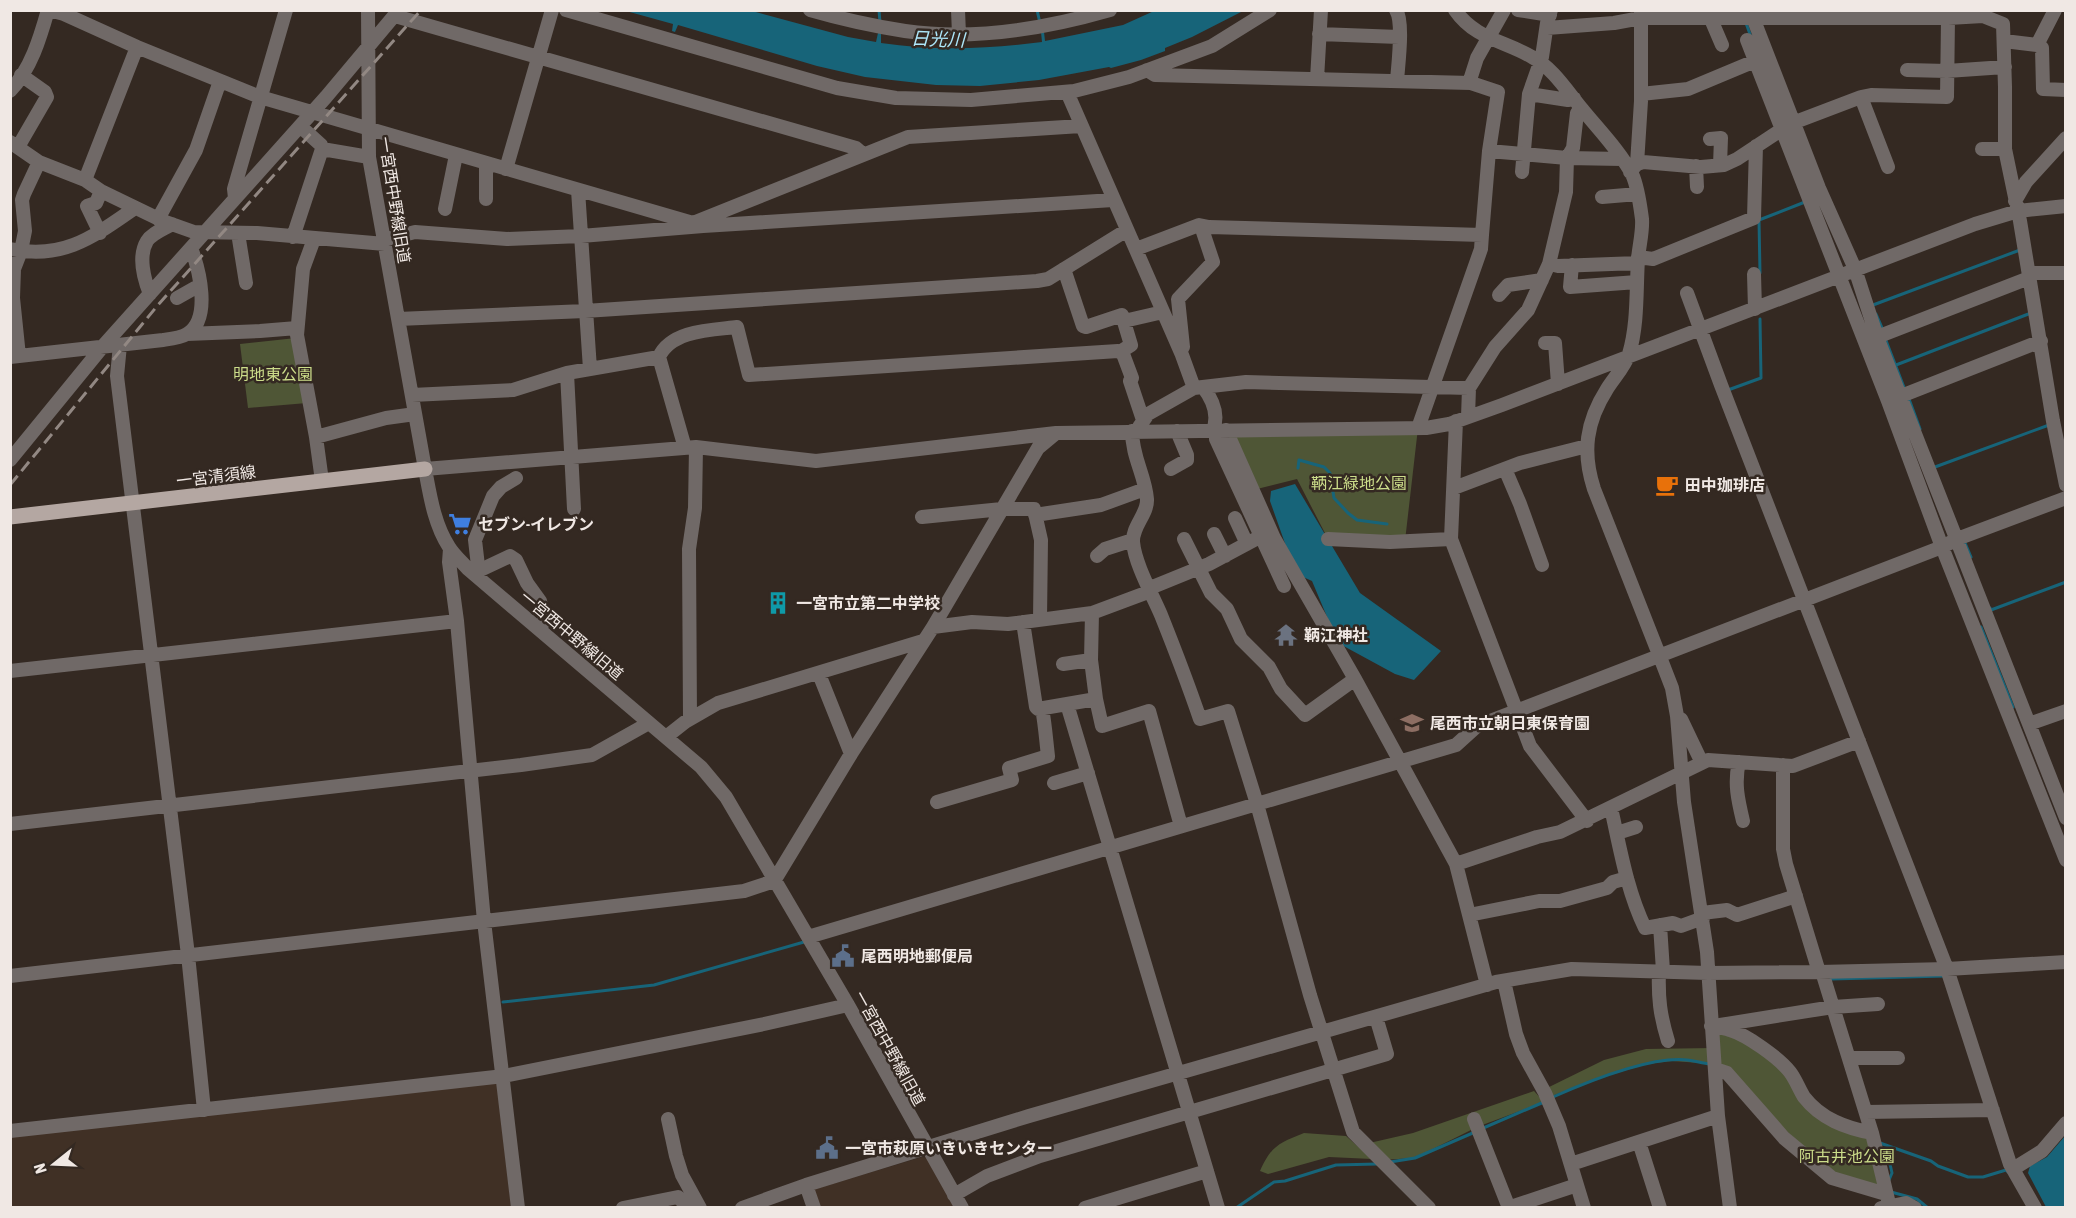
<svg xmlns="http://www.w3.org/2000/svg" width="2076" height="1218" font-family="'Asap Condensed','Noto Sans JP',sans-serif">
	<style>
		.built { fill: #403025 }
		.green { fill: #4f5636 }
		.water { fill: #176479 }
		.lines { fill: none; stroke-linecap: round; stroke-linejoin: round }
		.stream { stroke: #176479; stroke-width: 3 }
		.minor { stroke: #706967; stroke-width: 14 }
		.major { stroke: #b4a7a2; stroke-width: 15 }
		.rail { stroke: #928883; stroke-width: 3; stroke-dasharray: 12 6; stroke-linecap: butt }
		.labels { text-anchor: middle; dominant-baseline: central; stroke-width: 5; stroke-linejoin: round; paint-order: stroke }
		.street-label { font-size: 16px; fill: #f0e8e4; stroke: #342922 }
		.park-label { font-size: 16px; fill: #ccdd8a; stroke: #342922 }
		.poi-label { font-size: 16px; font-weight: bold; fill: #f0e8e4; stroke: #342922; text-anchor: start }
		.water-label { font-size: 18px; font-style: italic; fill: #ade7fa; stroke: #342922 }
	</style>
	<rect width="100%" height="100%" fill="#342922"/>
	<path class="built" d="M 492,1080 L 497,1085 L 511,1207 L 11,1207 L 10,1135 Z
		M 922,1157 L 929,1158 L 958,1207 L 818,1207 L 812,1190 Z"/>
	<path class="green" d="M 296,338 L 307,403 L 248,408 L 240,344 Z
		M 1418,428 L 1405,541 L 1328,539 L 1297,479 L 1253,490 L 1226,430 Z
		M 1711,1026 L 1768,1054 L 1820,1112 L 1872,1133 L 1886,1194 L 1841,1182 L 1715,1064 L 1672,1061 L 1647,1064 L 1590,1081 L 1547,1098 L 1543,1090 L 1604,1060 L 1646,1049 L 1713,1048 Z
		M 1534,1091 L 1544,1102 L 1477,1127 L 1415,1158 L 1381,1160 L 1365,1144 L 1413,1133 Z
		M 1304,1133 L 1346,1136 L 1372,1159 L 1329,1157 L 1268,1174 L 1260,1171 C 1271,1146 1279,1143 1304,1133 Z"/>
	<path class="water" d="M 626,11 L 752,11 L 848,37 L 876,42 L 878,33 L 881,33 L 881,43 C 935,51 987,49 1042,42 L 1041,32 L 1044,32 L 1045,41 L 1123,25 L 1154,11 L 1243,11 L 1192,37 L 1165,48 L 1165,51 L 1141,60 L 1111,68 L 1109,67 L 1039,80 L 980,86 L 936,85 L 865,77 L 817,66 L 678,25 L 675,32 L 672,31 L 673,24 Z
		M 1295,484 L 1360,593 L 1441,651 L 1414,680 L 1395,674 L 1338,643 L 1312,581 L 1303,577 L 1287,549 L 1270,501 L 1271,491 Z
		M 2065,1136 L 2065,1207 L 2046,1207 L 2028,1173 L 2030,1166 L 2047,1157 Z"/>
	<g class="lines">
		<path class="stream" d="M 879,10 L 880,23
			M 1037,10 L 1040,23
			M 1746,23 L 1751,37
			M 1760,273 L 1759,220 L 1805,202
			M 1873,305 L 2020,250
			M 1876,314 L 1883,330
			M 1885,338 L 1905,390
			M 1896,365 L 2031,313
			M 1728,390 L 1761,378 L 1760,319
			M 1909,399 L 1920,429
			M 1935,467 L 2049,425
			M 1298,468 L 1299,460 L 1324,467 L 1330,473 L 1334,498 L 1348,513 L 1357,520 L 1387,524
			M 1965,543 L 1971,557
			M 1990,608 L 1991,610 L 2066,582
			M 1981,627 L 2013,707
			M 1831,979 L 1945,976
			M 503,1002 L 654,985 L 804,942
			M 1553,1097 C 1587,1082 1650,1056 1687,1060 C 1695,1061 1702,1063 1710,1064
			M 1481,1129 L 1544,1102
			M 1880,1143 L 1931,1161 L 1938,1166 L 1968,1177 L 1983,1177 L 2006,1170 L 2008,1172
			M 1390,1162 L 1415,1158 L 1475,1132
			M 1883,1162 L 1890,1164 L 1892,1173 L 1889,1180
			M 1891,1192 L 1917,1199 L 1928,1208
			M 1236,1208 L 1274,1182 L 1285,1181 L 1336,1165 L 1377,1164"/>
		<path class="minor" d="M 49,10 L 64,14 L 137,47 L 260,97 L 693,223 L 908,137 L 1081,126
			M 368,10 L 369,157 L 425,469 C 430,495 434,524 449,547 C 454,555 462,562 468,569 L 701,767 L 726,797 L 848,1005 L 962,1208
			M 566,10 L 837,88 L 896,98 L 971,100 L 1074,91 L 1129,77 L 1212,46 L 1270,10
			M 810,10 C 841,19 873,26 905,31 C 973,41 1044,29 1110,10
			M 958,10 L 959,34
			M 1396,10 C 1404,22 1398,65 1397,81
			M 1455,10 C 1475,39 1505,41 1532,57 C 1553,68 1567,91 1582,109 C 1599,130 1619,150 1632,174 C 1638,187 1640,204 1642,219 C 1643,232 1639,246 1638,259 C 1636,291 1638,324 1629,354 C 1625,366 1614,378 1607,389 C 1586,422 1582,452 1594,489 L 1660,657 L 1672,688 L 1677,716 L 1684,802 L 1707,952 L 1718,1116 L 1730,1208
			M 1518,10 L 1550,15
			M 1750,10 L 1819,188 L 1855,269 L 1877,337 L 2066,818
			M 395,16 L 856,148 L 863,154
			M 1983,16 L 2003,24 L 2005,87 L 2005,149 L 2020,221 L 2053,421 L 2066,485
			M 1710,17 L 1722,45
			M 1547,28 L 1614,23 L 1641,18 L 1948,18 L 1983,16 L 1984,10
			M 1319,34 L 1399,37
			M 1747,40 L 1888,401 L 1942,547 L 2066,860
			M 2004,41 L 2037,45 L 2042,48 L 2043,89 L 2066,90
			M 2037,45 L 2055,10
			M 1147,70 L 1155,75 L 1471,83
			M 1907,70 L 1947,71 L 2005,67
			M 1317,79 L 1321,10
			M 10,91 C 31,69 40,38 48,10
			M 1067,92 L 1182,355 L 1194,388
			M 1529,94 L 1568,100 L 1574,98
			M 1641,94 L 1688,89 L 1755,61
			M 1861,97 L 1888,167
			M 300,126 L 321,145 L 322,149 L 369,157
			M 1710,139 L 1721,138 L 1720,165
			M 10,142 L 39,162 L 85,180 L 101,191 L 163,221 L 194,232 L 257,233 L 385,244
			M 18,147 L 47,97 L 45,92 L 21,75
			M 1982,149 L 2005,149
			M 1567,158 L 1622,159
			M 1567,158 L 1573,148 L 1577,113 L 1581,108
			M 486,163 L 486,199
			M 1637,164 L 1641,101 L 1641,10
			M 1696,166 L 1697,187
			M 506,169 L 552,10
			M 1522,172 L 1529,94 L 1542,57 L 1547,23 L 1551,10
			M 1630,172 L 1637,164 L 1643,162 L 1701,167 L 1724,165 L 1737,159 L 1790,124 L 1861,97 L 1871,95 L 1947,97 L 1948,18
			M 85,180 L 137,47
			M 578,190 L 590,369
			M 1602,197 L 1638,194
			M 235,198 L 234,189 L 286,10
			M 2015,201 L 2026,182 L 2066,138
			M 445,209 L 456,155
			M 158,219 L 196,150 L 220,81
			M 100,233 L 87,206 L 96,203 L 101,191
			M 238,233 L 246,283
			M 1482,235 L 1489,151 L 1498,92 L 1471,83 L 1470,80 L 1477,58 L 1504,10
			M 293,237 L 322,149
			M 314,239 L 303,269 L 297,335 L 316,437 L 322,481
			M 384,240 L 415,232 L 507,239 L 581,236 L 703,226 L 1113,200
			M 10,249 C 64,260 93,237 135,208
			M 1136,249 L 1199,225 L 1209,227 L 1482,235 L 1481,249 L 1418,428
			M 1638,257 L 1653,259 L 1754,218 L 1756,146
			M 1549,264 L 1558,266 L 1638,263
			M 1572,265 L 1570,287 L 1637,282
			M 1064,269 L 1083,326 L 1086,327 L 1122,315 L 1131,345 L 1120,352
			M 2029,273 L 2065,273
			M 1754,274 L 1755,309
			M 1687,293 L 1721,385 L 1947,969 L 2010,1164 L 2035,1208
			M 150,294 C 144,279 138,256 147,241 C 152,233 164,229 172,224
			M 1499,295 L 1508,285 L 1542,280
			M 177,298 L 200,285
			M 398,319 L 585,311 L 1037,281 L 1048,279 L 1127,230
			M 1124,321 L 1163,312
			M 187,334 L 260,331 L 297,328
			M 1877,337 L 2029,278
			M 1545,343 L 1555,343 L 1558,384
			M 120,345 L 117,376 L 188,955 L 204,1110
			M 1183,347 L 1178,299 L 1213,262 L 1201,226
			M 19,356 L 13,298 L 14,269 L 21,251 L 25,231 L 22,200 L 24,194 L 39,162
			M 10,357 L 163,340 C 170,339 180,338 187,334 C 212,319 199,269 191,248
			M 567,373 L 574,509
			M 1203,387 C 1213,400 1219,415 1213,430
			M 412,395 L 513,390 L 567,373 L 659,357
			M 1901,396 L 2041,341
			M 1468,417 L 1469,388 L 1495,347 L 1528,310 L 1549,264 L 1566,192 L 1567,158 L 1489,151
			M 1456,421 L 1451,539 L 1530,746 L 1587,821
			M 1139,427 L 1148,414 L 1194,388 L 1246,382 L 1469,388
			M 1226,430 L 1274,538 L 1355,679 L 1456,864 L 1487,985
			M 1132,431 C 1132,457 1145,475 1147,499 C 1148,514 1132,526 1133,542 C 1135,564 1152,594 1161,615 C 1175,650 1188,684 1200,719 L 1228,711 L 1257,804 L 1310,995 L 1353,1132 L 1429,1208
			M 316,437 L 386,418 L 415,414
			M 1216,439 L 1284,586
			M 685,448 L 659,357 C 671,330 712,330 737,327 L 749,375 L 1118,351 L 1123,354 L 1132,378 L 1130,381 L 1143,420
			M 10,460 L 104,345 L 326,97 L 399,10
			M 425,469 L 696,447 L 816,461 L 1056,433 L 1426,428 L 1449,424 L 1502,405 L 1975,224 L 2018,211 L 2066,206
			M 1171,469 L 1187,460 L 1187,455 L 1177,431
			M 1505,469 L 1520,504 L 1542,565
			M 516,478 L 501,487 L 493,496 L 475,540 L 478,566 L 474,573 L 510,556 L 516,560 L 527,583 L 540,601 L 545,620 L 539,629
			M 1454,488 L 1520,463 L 1587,446
			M 1035,515 L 1101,505 L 1145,489
			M 922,517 L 1002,509 L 1034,509 L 1041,540 L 1040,619
			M 1235,518 L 1247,544
			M 1214,534 L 1225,556
			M 1184,539 L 1211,593 L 1227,609 L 1241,639 L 1269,667 L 1281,689 L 1305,715 L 1355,679
			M 1328,539 L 1390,542 L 1451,539
			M 450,549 L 449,562 L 457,621 L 484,921 L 518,1208
			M 1097,556 L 1105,549 L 1133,540
			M 1150,588 L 1209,564 L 1267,533
			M 1092,613 L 1091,660 L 1096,699 L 1067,704 L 1218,1208
			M 1023,622 L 1036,707 L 1038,709 L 1067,704
			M 933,627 L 972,622 L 1008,624 L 1092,613 L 1151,591
			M 1063,664 L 1091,660
			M 10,671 L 457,621
			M 819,674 L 851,754
			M 1096,699 L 1102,726 L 1149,711 L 1181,826
			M 690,719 L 689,549 L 695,508 L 696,447
			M 1681,719 L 1702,763
			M 2029,724 L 2066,711
			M 666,737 L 685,722 L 718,703 L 923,641
			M 1739,762 C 1734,783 1738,800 1743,821
			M 1783,765 L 1783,849 L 1786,864 L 1819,972 L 1823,975 L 1872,1133 L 1890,1208
			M 1054,783 L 1088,773
			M 937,802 L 1012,780 L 1009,768 L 1048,756 C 1046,739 1045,724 1042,708
			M 1611,808 C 1620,848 1627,891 1645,928 L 1673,923 L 1681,926 L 1703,918
			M 10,824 L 521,765 L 592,755 L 649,723
			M 1617,833 L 1636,827
			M 1456,864 L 1537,837 L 1560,832 L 1708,760 L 1793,766 L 1859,741
			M 1702,913 L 1727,910 L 1737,915 L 1796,896
			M 1469,915 L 1539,901 L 1560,901 L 1607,888 L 1613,882 L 1627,878
			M 1660,925 L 1663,971
			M 808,937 L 1456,745 L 1477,726 L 1942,547 L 1957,539 L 2066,498
			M 1659,971 C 1658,998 1660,1015 1668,1041
			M 10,976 L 744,891 L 774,881 L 851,754 L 933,627 L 1038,448 L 1056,433
			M 1504,981 L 1516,1034 L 1523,1053 L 1545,1093 L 1559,1126 L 1584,1208
			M 1720,1025 L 1833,1007 L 1878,1004
			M 1711,1026 C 1717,1027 1724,1028 1730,1030 C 1747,1035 1779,1058 1790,1072 C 1796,1080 1799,1089 1804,1097 C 1821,1119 1846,1128 1872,1133
			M 1849,1058 L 1898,1058
			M 1715,1069 L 1727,1073 L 1784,1138 L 1832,1178 L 1886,1194
			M 1866,1112 L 1993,1110
			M 668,1119 L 676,1156 L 682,1175 L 700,1208
			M 1474,1119 L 1509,1208
			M 10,1131 L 504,1076 L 764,1024 L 848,1005
			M 1639,1142 L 1660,1208
			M 1571,1164 L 1718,1116
			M 2013,1169 L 2042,1151 L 2066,1123
			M 806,1185 L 814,1208
			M 954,1195 L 987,1176 L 1040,1156 L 1387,1054 L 1376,1017
			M 623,1208 L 678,1197 L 686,1205 L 696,1202
			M 742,1208 L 806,1185 L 1029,1116 L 1496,982 L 1572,969 L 1708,973 L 1819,972 L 1947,969 L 2066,962
			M 1085,1208 L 1207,1171
			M 1508,1208 L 1577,1185
			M 1881,1208 L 1906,1203 L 1915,1208"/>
		<path class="major" d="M 10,517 L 425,469"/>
		<path class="rail" d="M 10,485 L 158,305 L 421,10"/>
	</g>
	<defs>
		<g id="cafe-bare" transform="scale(1.8)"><path d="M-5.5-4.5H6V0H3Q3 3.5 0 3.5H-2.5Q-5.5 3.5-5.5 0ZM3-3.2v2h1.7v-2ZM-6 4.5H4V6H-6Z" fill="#e8710a" stroke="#342922" stroke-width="2.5" paint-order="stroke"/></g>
		<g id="supermarket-bare" transform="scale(1.8)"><path d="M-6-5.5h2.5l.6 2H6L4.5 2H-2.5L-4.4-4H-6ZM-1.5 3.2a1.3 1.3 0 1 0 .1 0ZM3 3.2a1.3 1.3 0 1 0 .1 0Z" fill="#3f7fe0" stroke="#342922" stroke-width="2.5" paint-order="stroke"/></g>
		<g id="building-bare" transform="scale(1.8)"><path d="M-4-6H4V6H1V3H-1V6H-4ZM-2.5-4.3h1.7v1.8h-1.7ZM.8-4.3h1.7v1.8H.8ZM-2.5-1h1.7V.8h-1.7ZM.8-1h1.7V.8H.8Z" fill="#0f9aa8" stroke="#342922" stroke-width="2.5" paint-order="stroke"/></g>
		<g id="temple-bare" transform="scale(1.8)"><path d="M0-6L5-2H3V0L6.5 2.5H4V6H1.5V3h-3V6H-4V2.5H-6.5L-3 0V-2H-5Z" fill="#6b7280" stroke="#342922" stroke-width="2.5" paint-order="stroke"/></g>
		<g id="school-bare" transform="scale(1.8)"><path d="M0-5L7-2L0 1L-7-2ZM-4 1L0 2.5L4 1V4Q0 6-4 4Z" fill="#8d6e63" stroke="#342922" stroke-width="2.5" paint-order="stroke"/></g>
		<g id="civic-bare" transform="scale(1.8)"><path d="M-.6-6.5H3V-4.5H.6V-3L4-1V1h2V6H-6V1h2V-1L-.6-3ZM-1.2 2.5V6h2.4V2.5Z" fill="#5c6f8a" stroke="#342922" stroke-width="2.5" paint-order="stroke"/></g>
	</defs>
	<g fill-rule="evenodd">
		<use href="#cafe-bare" x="1667" y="485"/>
		<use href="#supermarket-bare" x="460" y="524"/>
		<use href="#building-bare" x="778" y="603"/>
		<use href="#temple-bare" x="1286" y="635"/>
		<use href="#school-bare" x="1412" y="723"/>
		<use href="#civic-bare" x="843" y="956"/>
		<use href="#civic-bare" x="827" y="1148"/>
	</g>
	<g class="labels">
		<g class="street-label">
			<text transform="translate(395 200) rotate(81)">一宮西中野線旧道</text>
			<text transform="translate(216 476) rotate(-7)">一宮清須線</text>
			<text transform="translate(572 635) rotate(40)">一宮西中野線旧道</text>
			<text transform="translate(890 1048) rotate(61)">一宮西中野線旧道</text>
		</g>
		<g class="park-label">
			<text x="273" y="374">明地東公園</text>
			<text x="1359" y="483">鞆江緑地公園</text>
			<text x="1847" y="1156">阿古井池公園</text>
		</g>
		<g class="poi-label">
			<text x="1685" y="485">田中珈琲店</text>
			<text x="478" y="524">セブン-イレブン</text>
			<text x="796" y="603">一宮市立第二中学校</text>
			<text x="1304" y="635">鞆江神社</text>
			<text x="1430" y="723">尾西市立朝日東保育園</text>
			<text x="861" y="956">尾西明地郵便局</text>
			<text x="845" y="1148">一宮市萩原いきいきセンター</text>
		</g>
		<g class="water-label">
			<text transform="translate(938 39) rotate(2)">日光川</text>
		</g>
	</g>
	<rect width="2076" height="1218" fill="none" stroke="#f0e8e4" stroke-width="24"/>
	<g transform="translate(54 1164) rotate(252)" stroke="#342922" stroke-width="4.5" paint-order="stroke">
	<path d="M0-4.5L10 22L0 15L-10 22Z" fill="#f0e8e4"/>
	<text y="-9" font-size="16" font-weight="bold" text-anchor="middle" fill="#f0e8e4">N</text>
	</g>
</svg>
